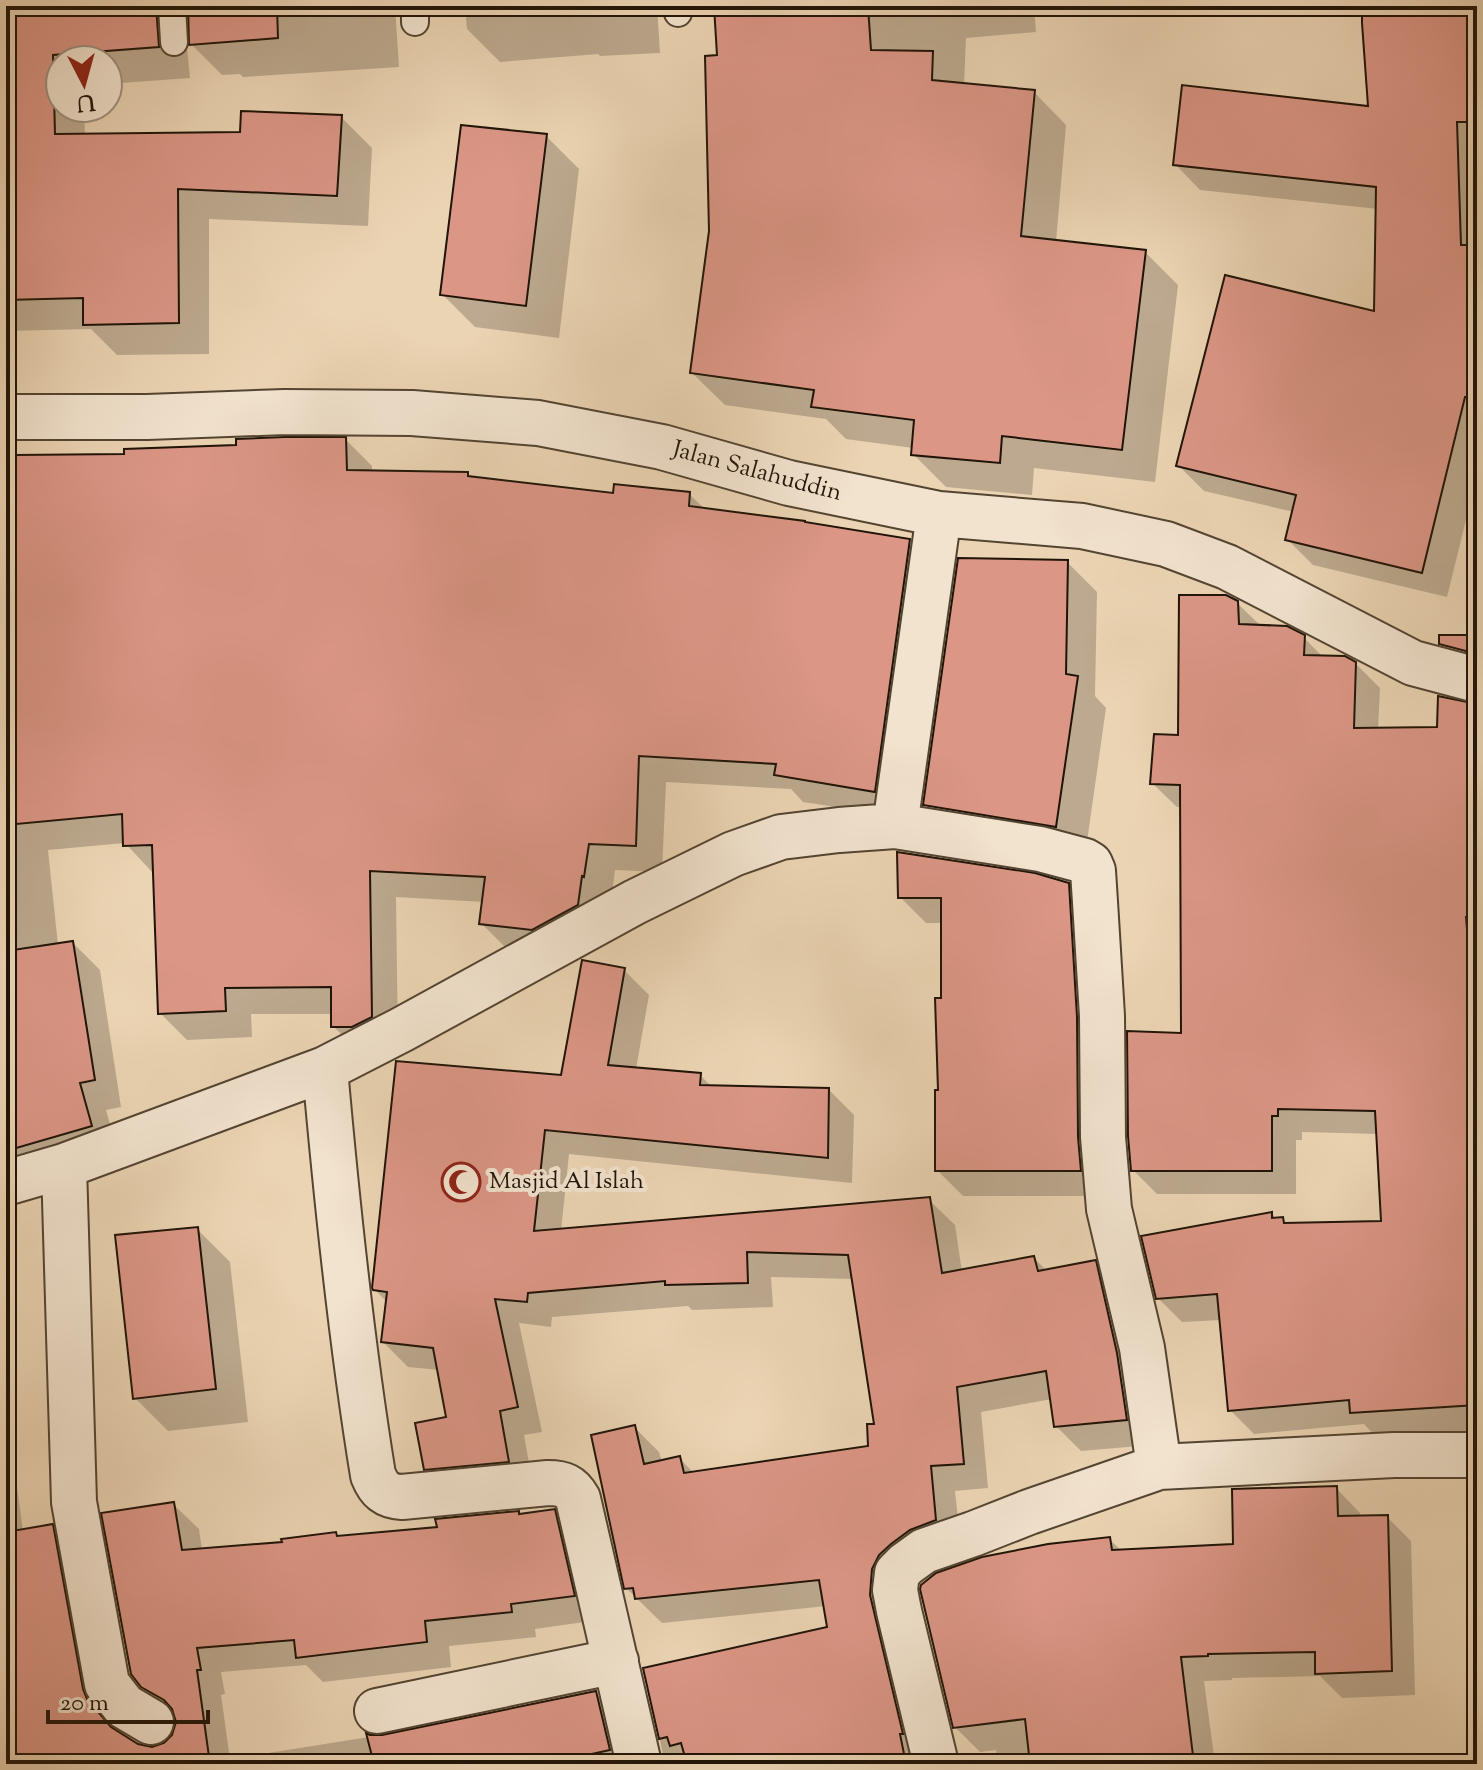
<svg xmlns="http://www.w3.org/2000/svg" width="1483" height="1770" font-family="'Sorts Mill Goudy',serif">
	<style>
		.shadow { fill: #0003 }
		.building { fill: #db9686; stroke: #201407; stroke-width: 2 }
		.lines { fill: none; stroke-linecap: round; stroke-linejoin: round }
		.lane-casing { stroke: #534432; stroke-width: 30 }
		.street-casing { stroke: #534432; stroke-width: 48 }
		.lane { stroke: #f2e3ce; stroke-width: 26 }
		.street { stroke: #f2e3ce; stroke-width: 44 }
		.labels { text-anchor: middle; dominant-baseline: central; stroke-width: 8; stroke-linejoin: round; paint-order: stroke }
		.street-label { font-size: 24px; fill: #201407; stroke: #f2e3ce }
		.poi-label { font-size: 24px; fill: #201407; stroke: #f2e3ce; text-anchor: start }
	</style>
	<rect width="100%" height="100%" fill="#ebd4b3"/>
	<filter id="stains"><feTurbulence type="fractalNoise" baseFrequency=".0025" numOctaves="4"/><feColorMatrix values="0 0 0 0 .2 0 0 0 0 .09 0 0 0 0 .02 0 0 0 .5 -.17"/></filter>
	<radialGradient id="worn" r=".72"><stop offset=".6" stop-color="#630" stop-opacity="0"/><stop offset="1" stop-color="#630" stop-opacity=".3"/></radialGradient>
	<path class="shadow" d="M 6,6 L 395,6 L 399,67 L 243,77 L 240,74 L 222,75 L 191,44 L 189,26 L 186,38 L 190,78 L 108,84 L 108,60 L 60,60 L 60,108 L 84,108 L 85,136 L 242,133 L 341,117 L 372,148 L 368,226 L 209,219 L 209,354 L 117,355 L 91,329 L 6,331 Z
		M 465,6 L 657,6 L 660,53 L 600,56 L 598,54 L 500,62 L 467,29 Z
		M 716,6 L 1034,6 L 1036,32 L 966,38 L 964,86 L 1034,92 L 1066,125 L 1056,242 L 1145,252 L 1178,285 L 1155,482 L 1034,468 L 1032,495 L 946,487 L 913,454 L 913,448 L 846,439 L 826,419 L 725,405 L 692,373 L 711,231 L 719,57 Z
		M 1364,6 L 1477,6 L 1477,475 L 1447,597 L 1313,565 L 1287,539 L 1294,512 L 1204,491 L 1179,466 L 1376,314 L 1378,209 L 1200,190 L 1175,164 L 1370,108 Z
		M 546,136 L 579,169 L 559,338 L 475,327 L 442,294 Z
		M 345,439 L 372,466 L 372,472 L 467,474 L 472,479 L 615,496 L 689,494 L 706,510 L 909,541 L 936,568 L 901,817 L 803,802 L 791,789 L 666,782 L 662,872 L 615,870 L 611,902 L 508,950 L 481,923 L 484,902 L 396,897 L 398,1044 L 360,1053 L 333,1026 L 333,1014 L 251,1014 L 252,1037 L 187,1040 L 160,1013 L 155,872 L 152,872 L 125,843 L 48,850 L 58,945 L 73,943 L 100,970 L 121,1107 L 106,1110 L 118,1153 L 6,1185 L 6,509 L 17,509 L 126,456 Z
		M 1067,562 L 1097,592 L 1095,696 L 1106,708 L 1085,856 L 955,834 L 925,804 Z
		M 1237,603 L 1262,627 L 1303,637 L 1324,658 L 1355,663 L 1380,688 L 1378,730 L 1439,729 L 1477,714 L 1477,1431 L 1376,1437 L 1364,1424 L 1254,1434 L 1230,1410 L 1221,1320 L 1182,1322 L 1158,1298 L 1272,1214 L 1277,1219 L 1282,1219 L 1288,1225 L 1383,1223 L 1379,1134 L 1302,1132 L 1302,1140 L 1296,1140 L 1296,1194 L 1157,1194 L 1133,1170 L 1183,1035 L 1182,807 L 1177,807 L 1152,783 L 1180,737 Z
		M 1068,884 L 1094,911 L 1106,1196 L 963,1196 L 937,1170 L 943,1000 L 943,923 L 926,923 L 900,897 Z
		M 624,970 L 649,995 L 636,1069 L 700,1075 L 712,1087 L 829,1090 L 854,1115 L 852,1183 L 569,1154 L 561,1231 L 929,1200 L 955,1225 L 962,1272 L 1034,1258 L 1047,1271 L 1095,1263 L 1120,1288 L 1151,1445 L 1081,1451 L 1056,1426 L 1052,1399 L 981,1412 L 988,1488 L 955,1491 L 961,1545 L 904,1580 L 925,1764 L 665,1764 L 645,1669 L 829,1628 L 826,1606 L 662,1623 L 626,1588 L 634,1427 L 659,1452 L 662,1462 L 679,1458 L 695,1474 L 871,1447 L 876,1426 L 854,1279 L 771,1277 L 773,1307 L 692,1310 L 688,1306 L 552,1317 L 551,1327 L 519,1323 L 542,1432 L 524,1435 L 533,1486 L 451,1494 L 426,1469 L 448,1419 L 439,1370 L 408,1367 L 383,1342 L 387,1302 L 374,1289 L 563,1077 Z
		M 197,1229 L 230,1262 L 248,1422 L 168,1431 L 135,1398 Z
		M 6,1450 L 13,1457 L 23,1531 L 52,1526 L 77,1551 L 107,1716 L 115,1731 L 137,1745 L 152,1749 L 165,1745 L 175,1735 L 178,1721 L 177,1716 L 168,1712 L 142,1686 L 173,1504 L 199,1529 L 202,1550 L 439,1529 L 554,1512 L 579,1537 L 598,1620 L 535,1629 L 536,1637 L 449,1646 L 451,1667 L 323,1682 L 306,1665 L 221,1672 L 225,1694 L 221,1695 L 230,1759 L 369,1737 L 382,1737 L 596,1693 L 621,1718 L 632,1764 L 6,1764 Z
		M 1336,1488 L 1360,1513 L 1361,1518 L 1387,1517 L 1411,1541 L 1415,1695 L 1342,1698 L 1320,1676 L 1232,1678 L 1232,1680 L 1204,1681 L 1215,1764 L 998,1764 L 996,1750 L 980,1752 L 955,1727 L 1109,1539 L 1122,1551 L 1235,1546 Z"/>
	<path class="building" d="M 6,6 L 156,6 L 159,47 L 53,55 L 55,134 L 240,132 L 241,111 L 342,115 L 337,196 L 178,189 L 179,323 L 83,325 L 83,298 L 6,300 Z
		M 188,6 L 277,6 L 278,38 L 189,45 Z
		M 714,6 L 868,6 L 871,50 L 933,51 L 932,80 L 1035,90 L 1021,236 L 1146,250 L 1122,450 L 1002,436 L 1000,463 L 911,455 L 914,420 L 811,407 L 814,390 L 690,373 L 709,231 L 705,56 L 717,55 Z
		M 1362,6 L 1477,6 L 1477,122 L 1457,122 L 1461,245 L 1470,245 L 1469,330 L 1477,331 L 1477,397 L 1465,397 L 1422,573 L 1285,540 L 1296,495 L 1176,466 L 1225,275 L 1374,311 L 1376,187 L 1173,165 L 1182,85 L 1368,106 L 1362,23 Z
		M 461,125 L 547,134 L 526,306 L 440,295 Z
		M 285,437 L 346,437 L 347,470 L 468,472 L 468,476 L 613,493 L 614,484 L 690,492 L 689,506 L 805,521 L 805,522 L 910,539 L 875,792 L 774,775 L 776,764 L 639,756 L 636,846 L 589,844 L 584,877 L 582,876 L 578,905 L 532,930 L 479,924 L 485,877 L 370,871 L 372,1017 L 352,1027 L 331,1027 L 331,987 L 225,988 L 226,1011 L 158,1014 L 152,845 L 123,846 L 122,814 L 6,825 L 6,507 L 15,507 L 15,455 L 124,454 L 124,449 L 236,445 L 236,439 Z
		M 958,558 L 1068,560 L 1066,674 L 1078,676 L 1056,827 L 923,805 Z
		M 1179,595 L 1226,595 L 1238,601 L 1239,624 L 1287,626 L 1305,635 L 1304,655 L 1345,656 L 1356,662 L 1354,728 L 1437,727 L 1438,696 L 1477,704 L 1477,917 L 1466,917 L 1477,1052 L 1477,1405 L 1350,1413 L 1349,1400 L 1228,1411 L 1217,1294 L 1156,1299 L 1141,1236 L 1272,1212 L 1272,1218 L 1283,1217 L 1284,1223 L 1381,1221 L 1375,1111 L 1278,1109 L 1278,1116 L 1272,1116 L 1272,1171 L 1131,1171 L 1128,1136 L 1127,1031 L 1181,1033 L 1180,785 L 1150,784 L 1154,734 L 1178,735 Z
		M 1439,635 L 1477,635 L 1477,654 L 1439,644 Z
		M 897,852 L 1035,873 L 1069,883 L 1077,1017 L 1078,1137 L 1081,1171 L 935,1171 L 935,1090 L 938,1090 L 935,998 L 941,998 L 941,898 L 898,898 Z
		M 73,941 L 95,1080 L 80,1083 L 92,1126 L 6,1151 L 6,951 Z
		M 582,960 L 625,968 L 608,1065 L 701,1073 L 700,1085 L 829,1088 L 828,1158 L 545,1130 L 534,1231 L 930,1197 L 942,1273 L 1034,1256 L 1038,1271 L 1096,1260 L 1117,1353 L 1127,1420 L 1054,1427 L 1046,1371 L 957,1387 L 964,1464 L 931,1466 L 936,1520 L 910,1530 L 891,1544 L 879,1555 L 872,1569 L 870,1595 L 903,1734 L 900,1734 L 906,1764 L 687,1764 L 681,1743 L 670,1746 L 667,1737 L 659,1739 L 643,1668 L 827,1627 L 819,1580 L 635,1599 L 633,1588 L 624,1589 L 591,1435 L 635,1425 L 644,1464 L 680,1456 L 684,1473 L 868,1446 L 867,1424 L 874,1424 L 848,1255 L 747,1252 L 748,1283 L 665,1285 L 665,1281 L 528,1293 L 527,1302 L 495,1299 L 518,1407 L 500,1411 L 509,1462 L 424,1470 L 415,1423 L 446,1417 L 433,1348 L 381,1342 L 387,1292 L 373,1290 L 372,1288 L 396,1061 L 561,1075 Z
		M 198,1227 L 216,1389 L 133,1399 L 115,1235 Z
		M 1337,1486 L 1338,1516 L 1388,1515 L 1392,1671 L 1315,1674 L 1315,1652 L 1208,1654 L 1208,1656 L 1181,1657 L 1194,1764 L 1030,1764 L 1025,1719 L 953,1728 L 920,1589 L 921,1585 L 936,1573 L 982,1557 L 1048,1544 L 1110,1537 L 1112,1550 L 1233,1544 L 1232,1489 Z
		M 174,1502 L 182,1550 L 282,1542 L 281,1539 L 336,1532 L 337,1536 L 437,1527 L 435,1519 L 519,1511 L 519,1514 L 555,1509 L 575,1596 L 511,1604 L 512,1612 L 425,1621 L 427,1642 L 296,1658 L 294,1640 L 197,1648 L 201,1670 L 197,1670 L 210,1764 L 6,1764 L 6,1532 L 53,1524 L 83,1689 L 87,1699 L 111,1727 L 138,1744 L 152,1747 L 164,1743 L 172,1735 L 176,1722 L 172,1709 L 164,1700 L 141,1687 L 131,1674 L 101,1513 Z
		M 596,1691 L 610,1750 L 546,1764 L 374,1764 L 366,1733 L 370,1735 L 382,1735 Z"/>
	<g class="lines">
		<g class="lane-casing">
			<path id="lane" d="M 172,6 L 174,42
				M 415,6 L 415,22
				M 678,6 L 678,13"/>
		</g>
		<g class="street-casing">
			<path id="street" d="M 6,417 L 147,417 L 285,412 L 412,413 L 538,423 L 662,447 L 789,483 L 939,514 L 1082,526 L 1166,544 L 1227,567 L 1413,663 L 1477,680
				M 895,826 L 1040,849 L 1085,861 L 1090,864 L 1093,871 L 1095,902 L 1102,1016 L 1103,1137 L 1109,1209 L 1142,1348 L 1159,1467 L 1029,1512 L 973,1534 L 924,1551 L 906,1564 L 897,1573 L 895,1590 L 899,1611 L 936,1764
				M 325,1069 C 337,1205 351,1340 373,1475 C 379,1490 386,1496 402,1497 L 548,1483 C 563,1483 571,1486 578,1499 L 639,1764
				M 64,1166 L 74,1502 L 107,1684 L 124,1706 L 151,1722
				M 6,1183 L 64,1166 L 325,1069 L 401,1030 L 635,902 L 733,854 L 781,837 L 839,830 L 895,826 L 939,514
				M 1159,1467 L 1394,1455 L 1477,1455
				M 377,1711 L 616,1661"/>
		</g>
		<use href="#lane" class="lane"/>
		<use href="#street" class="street"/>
	</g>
	<defs>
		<g id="mosque-ring" transform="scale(2)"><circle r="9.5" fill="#f2e3ce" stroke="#8f2418" stroke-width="1.5"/><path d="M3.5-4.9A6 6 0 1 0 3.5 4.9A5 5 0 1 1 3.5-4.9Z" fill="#8f2418"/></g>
	</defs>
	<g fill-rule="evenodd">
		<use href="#mosque-ring" x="461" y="1182"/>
	</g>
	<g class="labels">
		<g class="street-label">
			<text transform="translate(757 472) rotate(15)">Jalan Salahuddin</text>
		</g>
		<g class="poi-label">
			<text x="489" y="1182">Masjid Al Islah</text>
		</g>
	</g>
	<rect width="1483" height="1770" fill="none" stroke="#ebd4b3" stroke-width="32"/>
	<rect x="8" y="8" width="1467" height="1754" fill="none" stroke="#201407" stroke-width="4"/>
	<rect x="16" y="16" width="1451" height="1738" fill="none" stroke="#201407" stroke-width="2"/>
	<g transform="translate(84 84) rotate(174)"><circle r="38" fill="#f2e3ce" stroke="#9e907e" stroke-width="2"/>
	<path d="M0-6L14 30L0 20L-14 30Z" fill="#8f2418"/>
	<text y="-12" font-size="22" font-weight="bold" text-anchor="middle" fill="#201407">U</text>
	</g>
	<path d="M48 1710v12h160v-12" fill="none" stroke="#201407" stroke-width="4"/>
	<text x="60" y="1710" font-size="24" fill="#201407" stroke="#f2e3ce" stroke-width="6" paint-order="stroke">20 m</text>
	<rect width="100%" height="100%" filter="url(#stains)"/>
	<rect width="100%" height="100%" fill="url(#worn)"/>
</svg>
